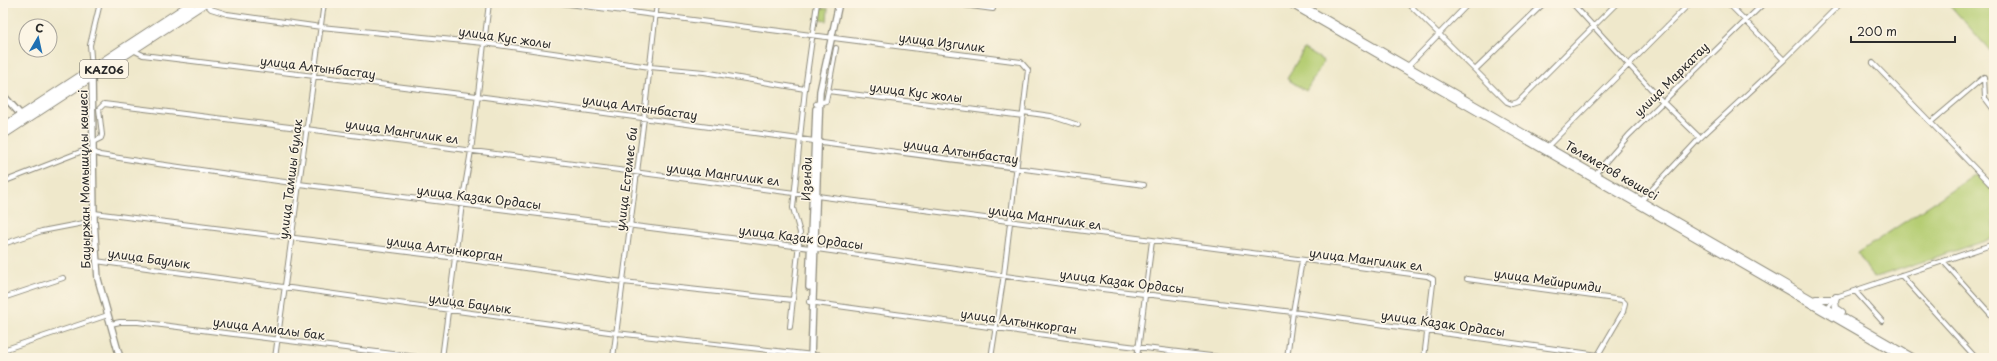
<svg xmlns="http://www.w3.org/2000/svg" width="1997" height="361" font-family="'Playpen Sans',sans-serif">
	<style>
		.green { fill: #b5cd73; stroke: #707c4f }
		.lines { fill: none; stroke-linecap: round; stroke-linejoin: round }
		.street-casing { stroke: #8d8a7b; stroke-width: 6 }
		.secondary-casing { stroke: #8d8a7b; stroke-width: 8 }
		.primary-casing { stroke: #8d8a7b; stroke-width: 8 }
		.highway-casing { stroke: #8d8a7b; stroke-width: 9 }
		.street { stroke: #fff; stroke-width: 4 }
		.secondary { stroke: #fff; stroke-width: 5.5 }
		.primary { stroke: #fff; stroke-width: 6 }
		.highway { stroke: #fff; stroke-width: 7 }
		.labels { text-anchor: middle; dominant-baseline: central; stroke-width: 3; stroke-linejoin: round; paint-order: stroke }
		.shield { fill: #fcf5e5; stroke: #6a6863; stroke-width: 1 }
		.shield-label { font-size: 11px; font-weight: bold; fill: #2b2b2b }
		.street-label { font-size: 12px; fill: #2b2b2b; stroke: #fcf5e5 }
	</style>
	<rect width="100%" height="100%" fill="#fcf5e5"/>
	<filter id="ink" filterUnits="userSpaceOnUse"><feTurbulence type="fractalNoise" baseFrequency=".025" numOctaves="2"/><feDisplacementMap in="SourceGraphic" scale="8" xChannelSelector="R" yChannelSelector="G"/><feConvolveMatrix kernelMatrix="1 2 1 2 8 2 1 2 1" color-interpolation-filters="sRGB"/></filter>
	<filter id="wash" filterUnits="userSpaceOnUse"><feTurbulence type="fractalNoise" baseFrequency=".012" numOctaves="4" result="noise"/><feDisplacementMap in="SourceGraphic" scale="16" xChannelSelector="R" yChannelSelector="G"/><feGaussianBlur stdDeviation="0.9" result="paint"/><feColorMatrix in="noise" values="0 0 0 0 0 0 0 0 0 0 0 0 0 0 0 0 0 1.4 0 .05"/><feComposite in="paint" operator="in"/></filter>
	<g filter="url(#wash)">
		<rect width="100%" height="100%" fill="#efe8cb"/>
		<path class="green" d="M 1948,3 L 1994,3 L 1994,53 L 1993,54 Z
			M 820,8 L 828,9 L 827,21 L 818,19 Z
			M 1304,49 L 1324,61 L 1306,91 L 1287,79 Z
			M 1976,174 L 1994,192 L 1994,238 L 1873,278 L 1858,253 Z"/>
	</g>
	<g filter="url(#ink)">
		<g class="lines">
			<g class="street-casing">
				<path id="street" d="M 205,3 L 211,9 L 227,14 L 321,27 L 484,43 L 650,67 L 704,72 L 805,89
					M 561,3 L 1021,62 L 1028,70 L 1004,274 L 991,358
					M 949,3 L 993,9
					M 1408,3 L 1507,102 L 1512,104 L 1518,102 L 1617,3
					M 1572,3 L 1662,101 L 1700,138
					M 1728,3 L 1784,60
					M 133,50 L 143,55 L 477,96 L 1144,185
					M 1873,63 L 1994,188
					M 1407,67 L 1469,3
					M 92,68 L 90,45 L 100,3
					M 1475,70 L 1544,3
					M 828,91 L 836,48
					M 816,104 L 826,101 L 828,91 L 1023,116
					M 1023,112 L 1051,116 L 1078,125
					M 1931,122 L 1984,77 L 1985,98 L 1994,110
					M 93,142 L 101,138 L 102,135 L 99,109 L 104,104 L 306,129 L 1427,276 L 1433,279 L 1433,284 L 1424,358
					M 1548,146 L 1690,3
					M 1596,173 L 1629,135 L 1764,3
					M 3,182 L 88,149 L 100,155 L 151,163 L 299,184 L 810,248 L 1069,285 L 1293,312 L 1598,355 L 1597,358
					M 1642,200 L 1700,138 L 1784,60 L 1841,3
					M 94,213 L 456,258 L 623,282 L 793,300
					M 3,244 L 42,231 L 94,221
					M 96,261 L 616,333 L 841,358
					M 1943,261 L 1994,318
					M 1901,275 L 1976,358
					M 1467,279 L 1622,300 L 1625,303 L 1623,312 L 1598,355
					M 1855,291 L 1882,321
					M 3,298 L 63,278
					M 809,302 L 1096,342 L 1227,358
					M 1827,310 L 1833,298 L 1994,244
					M 111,324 L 120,322 L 138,322 L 425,358
					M 790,327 L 800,233 L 793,208 L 805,89 L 817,3
					M 3,350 L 108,315
					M 275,358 L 324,3
					M 442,358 L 462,204 L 471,151 L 489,3
					M 613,358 L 644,118 L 657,3
					M 1137,358 L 1152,241
					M 1287,358 L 1293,312 L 1302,261"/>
			</g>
			<g class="secondary-casing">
				<path id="secondary" d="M 92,74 L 94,221 L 98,279 L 120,358
					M 3,95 L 21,115
					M 809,287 L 816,109
					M 811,358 L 820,91 L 839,3"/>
			</g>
			<g class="primary-casing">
				<path id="primary" d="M 1289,3 L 1904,358
					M 1298,3 L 1914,358
					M 1836,297 L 1835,301 L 1836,308 L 1842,312
					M 1816,299 L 1832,299"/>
			</g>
			<g class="highway-casing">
				<path id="highway" d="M 3,127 L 192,3
					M 3,135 L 205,3"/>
			</g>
			<use href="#street" class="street"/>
			<use href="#secondary" class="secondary"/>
			<use href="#primary" class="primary"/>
			<use href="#highway" class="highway"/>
		</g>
	</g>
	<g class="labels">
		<rect class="shield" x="80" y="60" width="48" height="18" rx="3"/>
		<g class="shield-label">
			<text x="104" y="69">KАZ06</text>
		</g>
		<g class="street-label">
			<text transform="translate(505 37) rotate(8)">улица Кус жолы</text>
			<text transform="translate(942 42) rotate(7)">улица Изгилик</text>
			<text transform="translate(318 67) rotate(7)">улица Алтынбастау</text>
			<text transform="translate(1671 79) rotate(-45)">улица Маркатау</text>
			<text transform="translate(916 92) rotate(7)">улица Кус жолы</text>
			<text transform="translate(640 107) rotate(8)">улица Алтынбастау</text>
			<text transform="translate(402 131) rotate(8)">улица Мангилик ел</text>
			<text transform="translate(961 151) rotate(8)">улица Алтынбастау</text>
			<text transform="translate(1612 170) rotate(30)">Төлеметов көшесі</text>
			<text transform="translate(723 174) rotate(7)">улица Мангилик ел</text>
			<text transform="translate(84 179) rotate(-91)">Бауыржан Момышұлы көшесі</text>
			<text transform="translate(290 179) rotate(-83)">улица Тамшы булак</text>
			<text transform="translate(626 179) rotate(-83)">улица Естемес би</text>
			<text transform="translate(806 179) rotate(-88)">Изенди</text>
			<text transform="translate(479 197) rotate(7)">улица Казак Ордасы</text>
			<text transform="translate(1045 217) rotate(8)">улица Мангилик ел</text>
			<text transform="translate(801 237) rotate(7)">улица Казак Ордасы</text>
			<text transform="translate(445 248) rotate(8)">улица Алтынкорган</text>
			<text transform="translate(149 258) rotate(8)">улица Баулык</text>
			<text transform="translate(1366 259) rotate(7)">улица Мангилик ел</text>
			<text transform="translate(1548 280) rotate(8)">улица Мейиримди</text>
			<text transform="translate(1122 281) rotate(7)">улица Казак Ордасы</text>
			<text transform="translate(470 303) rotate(8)">улица Баулык</text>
			<text transform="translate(1019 321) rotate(8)">улица Алтынкорган</text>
			<text transform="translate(1443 323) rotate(8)">улица Казак Ордасы</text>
			<text transform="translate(269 328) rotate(7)">улица Алмалы бак</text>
		</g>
	</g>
	<rect width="1997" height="361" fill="none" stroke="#fcf5e5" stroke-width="16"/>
	<g transform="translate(38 38) rotate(9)"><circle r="19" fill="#fcf5e5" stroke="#a8a49b"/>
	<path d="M0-3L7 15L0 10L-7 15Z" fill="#1f6fb2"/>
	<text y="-6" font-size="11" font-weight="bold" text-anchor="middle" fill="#2b2b2b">С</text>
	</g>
	<path d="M1851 36v6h104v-6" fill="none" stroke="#2b2b2b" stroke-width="2"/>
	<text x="1857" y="36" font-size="12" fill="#2b2b2b" stroke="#fcf5e5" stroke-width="3" paint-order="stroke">200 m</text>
</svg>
